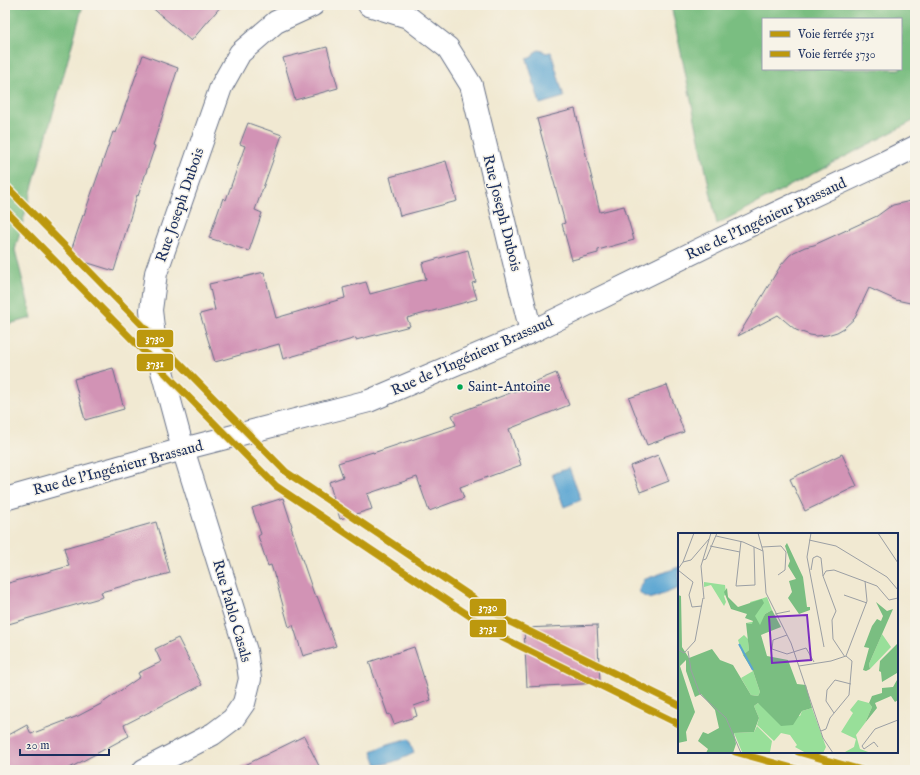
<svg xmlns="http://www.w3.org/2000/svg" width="920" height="775" font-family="'IM FELL English',serif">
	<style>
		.forest { fill: #7abe81; stroke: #4a7670; fill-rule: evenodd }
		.water { fill: #5aa5d2; stroke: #3a6a98 }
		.building { fill: #d293b5 }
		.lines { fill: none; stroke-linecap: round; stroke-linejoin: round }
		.minor-casing { stroke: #667087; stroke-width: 24 }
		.minor { stroke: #fff; stroke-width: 22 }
		.rail-1-casing { stroke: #f7f3e8; stroke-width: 10 }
		.rail-2-casing { stroke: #f7f3e8; stroke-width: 10 }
		.rail-1 { stroke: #bc980e; stroke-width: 7 }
		.rail-2 { stroke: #bc980e; stroke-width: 7 }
		.bus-dot { fill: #00a651; stroke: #f7f3e8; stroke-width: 1.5 }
		.labels { text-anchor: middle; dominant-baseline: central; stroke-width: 3; stroke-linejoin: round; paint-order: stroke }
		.bus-label { font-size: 14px; fill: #1b2f5e; stroke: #f7f3e8; text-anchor: start }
		.street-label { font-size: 15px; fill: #1b2f5e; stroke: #f7f3e8 }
		.inset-river { fill: none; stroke: #5aa5d2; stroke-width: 2 }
		.inset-road { fill: none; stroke: #9b9fa4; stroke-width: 1 }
		.view { fill: #7b2cbf; fill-opacity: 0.15; stroke: #7b2cbf; stroke-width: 2 }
		.inset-edge { fill: none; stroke: #1b2f5e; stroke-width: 2 }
		.line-badge { stroke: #f7f3e8; stroke-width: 1.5 }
		.badge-label { font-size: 11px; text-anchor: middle; font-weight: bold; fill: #fff }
	</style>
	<rect width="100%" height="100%" fill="#f7f3e8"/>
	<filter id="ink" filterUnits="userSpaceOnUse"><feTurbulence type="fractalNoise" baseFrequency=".025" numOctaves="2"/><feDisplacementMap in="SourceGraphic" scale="8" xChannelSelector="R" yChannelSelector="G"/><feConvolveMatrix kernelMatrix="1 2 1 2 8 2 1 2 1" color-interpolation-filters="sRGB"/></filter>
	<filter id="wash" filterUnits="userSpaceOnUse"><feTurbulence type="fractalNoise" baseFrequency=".012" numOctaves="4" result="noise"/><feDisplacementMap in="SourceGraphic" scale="16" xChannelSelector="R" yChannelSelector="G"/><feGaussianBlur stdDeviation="0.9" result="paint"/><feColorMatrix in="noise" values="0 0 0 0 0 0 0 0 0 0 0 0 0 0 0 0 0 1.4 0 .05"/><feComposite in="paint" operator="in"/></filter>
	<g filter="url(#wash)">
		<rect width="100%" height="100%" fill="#f1e9d2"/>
		<path class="forest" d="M 5,5 L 83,5 L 15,250 L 32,318 L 5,325 Z
			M 671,5 L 915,5 L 915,120 L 717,224 ZM 763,19 L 901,19 L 901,69 L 763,69 Z"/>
		<path class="water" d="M 539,50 L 543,51 L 546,53 L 551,52 L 564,97 L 540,104 L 527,59 L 532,57 L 535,52 Z
			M 569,468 L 581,500 L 564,507 L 552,474 Z
			M 679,567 L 679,588 L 650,599 L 649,597 C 639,597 636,588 644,582 L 643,580 Z
			M 409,739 L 414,753 C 402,759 390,764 377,765 L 372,751 C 384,745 396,741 409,739 Z"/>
		<g id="blocks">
			<path class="building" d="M 149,5 L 222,5 L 191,41 Z
				M 327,47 L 338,88 L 295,100 L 283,58 Z
				M 143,55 L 178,68 L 153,145 L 155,146 L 138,196 L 137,195 L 114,271 L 69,257 L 83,215 L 84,215 L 113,132 L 116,133 Z
				M 575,109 L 600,212 L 624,206 L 634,240 L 598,250 L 598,253 L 572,260 L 562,224 L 565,223 L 537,119 Z
				M 248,123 L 282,135 L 255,210 L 262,213 L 249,251 L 209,238 L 223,198 L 226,200 L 245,146 L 240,144 Z
				M 446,161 L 457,201 L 400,216 L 390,177 Z
				M 915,200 L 915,304 L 896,300 L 869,288 L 855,318 L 844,328 L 837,332 L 827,335 L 816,336 L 810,335 L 796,330 L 778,315 L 738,336 L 781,265 L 789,256 L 794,252 L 805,247 L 814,245 L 877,216 L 888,208 L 893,205 Z
				M 468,250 L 476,282 L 472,283 L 477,299 L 407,318 L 410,326 L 356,340 L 356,338 L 283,359 L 279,344 L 215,362 L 200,314 L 215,310 L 209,284 L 240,277 L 240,278 L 264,272 L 276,318 L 345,298 L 343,288 L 366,282 L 370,294 L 426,279 L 422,263 Z
				M 113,368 L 124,409 L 85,420 L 74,379 Z
				M 556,373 L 569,405 L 509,429 L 521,465 L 460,487 L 464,498 L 429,511 L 417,477 L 367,494 L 372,509 L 340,519 L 329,482 L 343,477 L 338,463 L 373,452 L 373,453 L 456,425 L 452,415 L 518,390 L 517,389 Z
				M 667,385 L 684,432 L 647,445 L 629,398 Z
				M 842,454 L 857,486 L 805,511 L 790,479 Z
				M 658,455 L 669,481 L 640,492 L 630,466 Z
				M 283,498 L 292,526 L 291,527 L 315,597 L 317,596 L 336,646 L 303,656 L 293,625 L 289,627 L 275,577 L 275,578 L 271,565 L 268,566 L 258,536 L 261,534 L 252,508 Z
				M 156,522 L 170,573 L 101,592 L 103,597 L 5,625 L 5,584 L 69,566 L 64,548 Z
				M 597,625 L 600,683 L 527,687 L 524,628 Z
				M 178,638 L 202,685 L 124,725 L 129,736 L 66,770 L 5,770 L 5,737 L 27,725 L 31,734 L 78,716 L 101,704 L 140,677 L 138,673 L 161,662 L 155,649 Z
				M 414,647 L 431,700 L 414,706 L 417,716 L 394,724 L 390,714 L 388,715 L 369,662 Z
				M 304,736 L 321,770 L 235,770 Z"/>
		</g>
	</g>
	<g filter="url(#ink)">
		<use href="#blocks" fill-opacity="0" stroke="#667087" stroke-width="1"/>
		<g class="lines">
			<g class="minor-casing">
				<path id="minor" d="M 369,5 L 408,17 L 448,48 L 471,85 L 531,332
					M 5,499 L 183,449 L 369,401 L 531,332 L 723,238 L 885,162 L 915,147
					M 144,770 L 213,734 L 233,719 L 244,703 L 250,679 L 246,651 L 183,449 L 155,345 L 151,310 L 156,273 L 221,87 L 240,53 L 276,22 L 313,5"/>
			</g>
			<use href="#minor" class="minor"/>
			<g class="rail-1-casing">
				<path id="rail-1" d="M 5,210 L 276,486 L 501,637 L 679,724
					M 735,752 L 800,770"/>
			</g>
			<g class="rail-2-casing">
				<path id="rail-2" d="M 5,185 L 286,472 L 506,620 L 679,705
					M 798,752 L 862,770"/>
			</g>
			<use href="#rail-1" class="rail-1"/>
			<use href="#rail-2" class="rail-2"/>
		</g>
	</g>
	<circle class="bus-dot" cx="460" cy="387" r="3.5"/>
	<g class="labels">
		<g class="bus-label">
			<text x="468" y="387">Saint-Antoine</text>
		</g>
		<g class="street-label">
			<text transform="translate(180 205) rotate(-71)">Rue Joseph Dubois</text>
			<text transform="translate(502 213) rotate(76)">Rue Joseph Dubois</text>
			<text transform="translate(766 219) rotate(-25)">Rue de l'Ingénieur Brassaud</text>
			<text transform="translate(472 356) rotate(-24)">Rue de l'Ingénieur Brassaud</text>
			<text transform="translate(118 468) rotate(-15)">Rue de l'Ingénieur Brassaud</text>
			<text transform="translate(232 611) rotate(74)">Rue Pablo Casals</text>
		</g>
	</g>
	<g transform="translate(678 533)">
		<rect width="220" height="220" fill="#f1e9d2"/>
		<path d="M 26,49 L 47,52 L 48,61 L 46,63 L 48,69 L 46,73 L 33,52 L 26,54 ZM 89,64 L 94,77 L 87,81 L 83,93 L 68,90 L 78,88 L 72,69 ZM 204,101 L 213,114 L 192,136 L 191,131 ZM 66,102 L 70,106 L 71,117 L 65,122 L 60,107 ZM 75,138 L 82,159 L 80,163 L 73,162 L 63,145 ZM 180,167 L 191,170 L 194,174 L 187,190 L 178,202 L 182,216 L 193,220 L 167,219 L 176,214 L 178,206 L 163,199 L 175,180 L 172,177 ZM 80,170 L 122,183 L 124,178 L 134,175 L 148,214 L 145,220 L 128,220 L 117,214 L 119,212 L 112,202 L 103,200 L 96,208 L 79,192 L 81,185 L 76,173 ZM 79,193 L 94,208 L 92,219 L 64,219 L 56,200 L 76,199 Z" fill="#98df99"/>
		<path d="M 109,10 L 125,44 L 129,74 L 132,74 L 132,77 L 121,81 L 110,65 L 114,59 L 111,48 L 118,46 L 110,33 L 112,28 L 107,13 ZM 49,55 L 50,64 L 60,74 L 84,66 L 86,70 L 77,83 L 82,92 L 87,81 L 94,77 L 103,94 L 83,102 L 89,123 L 110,127 L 119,151 L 128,152 L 134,175 L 124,178 L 115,192 L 103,193 L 80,170 L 76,173 L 81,185 L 76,199 L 56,200 L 58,211 L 55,220 L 28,220 L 30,216 L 20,208 L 25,199 L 30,201 L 41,195 L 37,177 L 23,161 L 17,164 L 8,138 L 8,127 L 2,133 L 17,179 L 8,199 L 9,208 L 0,210 L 0,62 L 3,63 L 4,114 L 11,125 L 34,116 L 42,127 L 55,132 L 73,162 L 80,163 L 82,159 L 75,138 L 65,122 L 71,117 L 68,90 L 74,91 L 75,88 L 67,85 L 69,81 L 53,76 L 46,59 ZM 198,69 L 209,78 L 215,76 L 191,131 L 192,136 L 188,138 L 185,137 L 191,115 L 186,114 L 194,93 L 199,86 L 203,88 L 205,83 ZM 219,111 L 220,167 L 217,169 L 213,163 L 197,170 L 199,175 L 187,190 L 194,174 L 191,170 L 194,163 L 204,160 L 204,155 L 215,154 L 219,147 L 219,140 L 204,149 L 203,139 L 201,138 L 202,128 Z" fill="#7abe81"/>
		<path class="inset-river" d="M 61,111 L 75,137"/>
		<path class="inset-road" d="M 80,0 L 85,18 L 88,60 L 113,110 L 145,205 L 155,220M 133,0 L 129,24 L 146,114M 200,0 L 220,30M 38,3 L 65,9 L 85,18M 131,7 L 158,13 L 209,44 L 220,57M 63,8 L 58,53 L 77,52 L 76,14M 32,13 L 62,19M 84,14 L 103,13 L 108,19 L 107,37 L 100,42M 25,27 L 28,26 L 39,0M 5,29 L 13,27 L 31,6M 0,36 L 5,29 L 16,0M 0,37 L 15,49 L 11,62 L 14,74 L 24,73M 133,37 L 135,25 L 139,23 L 143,25 L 145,43 L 148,38 L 156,37 L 199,53 L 211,67 L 220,65M 145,43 L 158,78 L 154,87 L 155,106 L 167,124M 166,62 L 189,70M 26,66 L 23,33 L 33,0M 97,81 L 112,78M 0,91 L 1,117 L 6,120 L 17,108 L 25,65M 109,102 L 95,107 L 94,116 L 109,121 L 128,115 L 136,129M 10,118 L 13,137 L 22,161 L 48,185 L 63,220M 168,123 L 189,68 L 187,48M 121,133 L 153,128 L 168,123M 156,180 L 148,168 L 149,157 L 157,147 L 173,151M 143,198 L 148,196 L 152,185 L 171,162 L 174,128 L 168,123M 200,214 L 196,209 L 186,216 L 184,213 L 197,196 L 220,187"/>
		<path class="view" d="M 129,82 L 133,127 L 94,130 L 91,84 Z"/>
		<rect width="220" height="220" class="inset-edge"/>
	</g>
	<g class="line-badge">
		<rect x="136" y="329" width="38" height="19" rx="4" fill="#bc980e"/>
		<rect x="136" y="353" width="38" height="19" rx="4" fill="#bc980e"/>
		<rect x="469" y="598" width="38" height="19" rx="4" fill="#bc980e"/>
		<rect x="469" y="619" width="38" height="19" rx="4" fill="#bc980e"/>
	</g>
	<g class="badge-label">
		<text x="155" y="342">3730</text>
		<text x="155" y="367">3731</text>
		<text x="488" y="611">3730</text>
		<text x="488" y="632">3731</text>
	</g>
	<rect width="920" height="775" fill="none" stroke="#f7f3e8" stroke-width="20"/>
	<rect x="762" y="18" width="140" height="52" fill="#f7f3e8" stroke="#9fa5b1"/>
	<rect x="770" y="31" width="20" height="6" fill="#bc980e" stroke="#9fa5b1"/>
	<text x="798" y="38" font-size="12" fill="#1b2f5e">Voie ferrée 3731</text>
	<rect x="770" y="51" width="20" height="6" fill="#bc980e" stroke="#9fa5b1"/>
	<text x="798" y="58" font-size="12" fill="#1b2f5e">Voie ferrée 3730</text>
	<path d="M20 749v6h89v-6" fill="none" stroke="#1b2f5e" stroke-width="2"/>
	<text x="26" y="749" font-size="12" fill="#1b2f5e" stroke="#f7f3e8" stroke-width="3" paint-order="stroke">20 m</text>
</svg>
